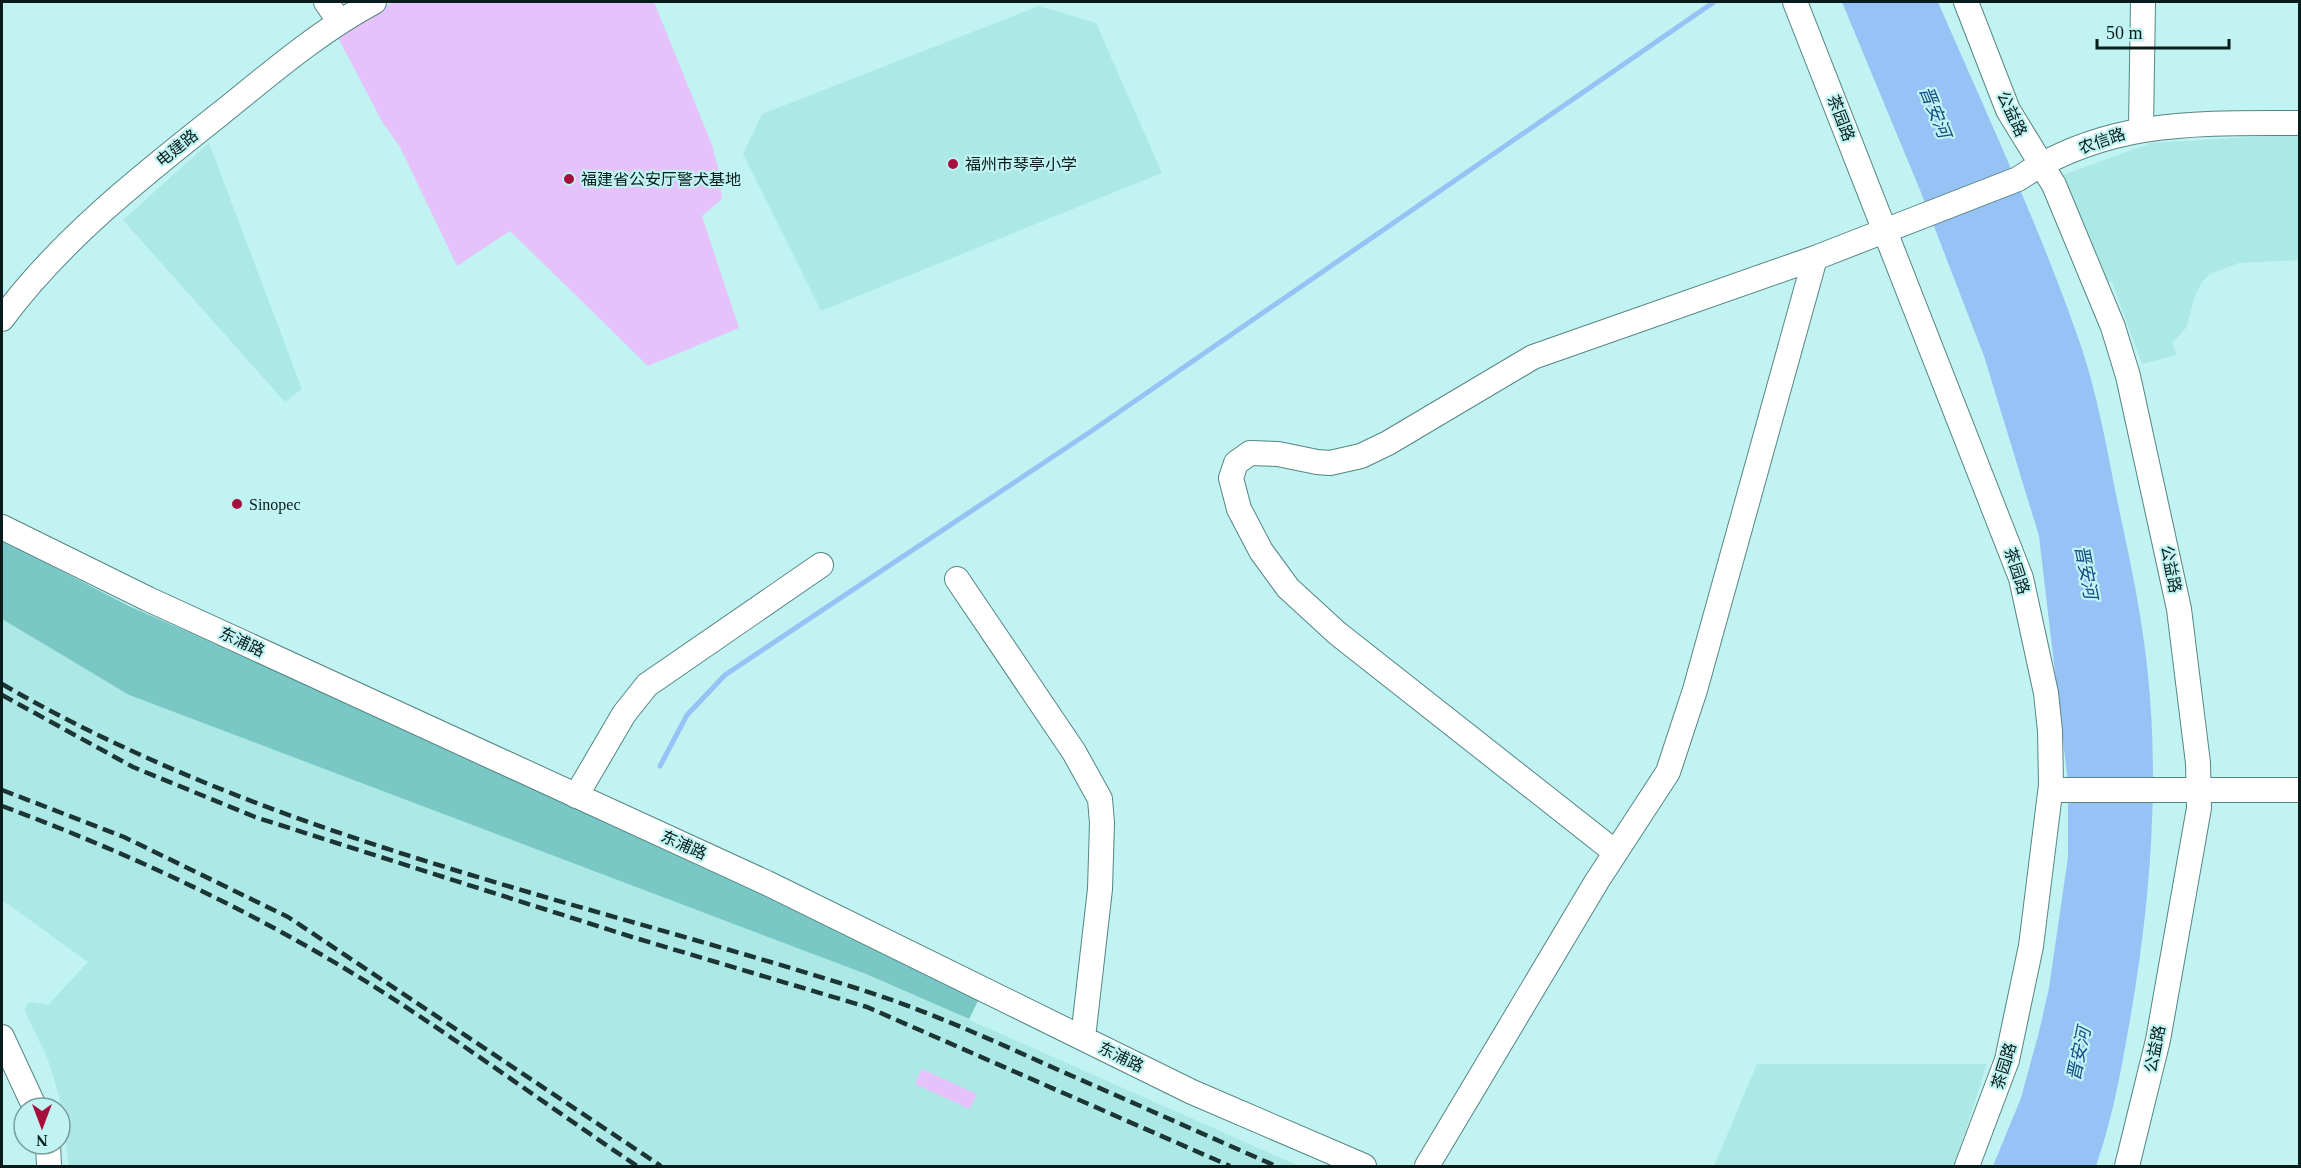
<svg xmlns="http://www.w3.org/2000/svg" width="2301" height="1168" font-family="'Times New Roman','Noto Sans SC',serif">
	<style>
		.built { fill: #ace9e6 }
		.green { fill: #7ac8c5 }
		.water { fill: #96c2f5 }
		.lines { fill: none; stroke-linecap: round; stroke-linejoin: round }
		.stream { stroke: #96c2f5; stroke-width: 5 }
		.building { fill: #e6c2fb }
		.tertiary-casing { stroke: #558583; stroke-width: 26 }
		.tertiary { stroke: #fff; stroke-width: 24 }
		.rail { stroke: #1c3534; stroke-width: 4.5; stroke-dasharray: 12 6; stroke-linecap: butt }
		.poi-dot { fill: #a70e3d; stroke: #c0f3f1; stroke-width: 2 }
		.labels { text-anchor: middle; dominant-baseline: central; stroke-width: 4.5; stroke-linejoin: round; paint-order: stroke }
		.street-label { font-size: 16px; fill: #071c1b; stroke: #c0f3f1 }
		.poi-label { font-size: 16px; fill: #071c1b; stroke: #c0f3f1; text-anchor: start }
		.water-label { font-size: 18px; font-style: italic; fill: #134b84; stroke: #c0f3f1 }
	</style>
	<rect width="100%" height="100%" fill="#c0f3f1"/>
	<path class="built" d="M 1039,6 L 1096,23 L 1162,173 L 821,311 L 743,154 L 762,114 Z
		M 2299,134 L 2299,260 L 2239,263 L 2210,274 L 2202,282 L 2196,293 L 2186,328 L 2172,343 L 2177,355 L 2142,364 L 2112,282 L 2105,281 L 2095,264 L 2063,175 L 2151,143 Z
		M 209,143 L 302,389 L 285,402 L 123,220 Z
		M 2,619 L 129,695 L 866,974 L 1299,1166 L 69,1166 L 59,1095 L 47,1057 L 25,1012 L 26,1005 L 31,1002 L 48,1005 L 88,962 L 2,900 Z
		M 1757,1064 L 1987,1064 L 1954,1166 L 1714,1166 Z"/>
	<path class="green" d="M 2,540 L 129,606 L 273,669 L 981,995 L 969,1019 L 866,974 L 129,695 L 2,619 Z"/>
	<path class="water" d="M 1842,2 L 1938,2 C 1987,115 2042,232 2082,349 C 2097,395 2106,443 2115,490 C 2128,551 2142,613 2148,675 C 2160,793 2149,915 2128,1031 C 2120,1077 2111,1123 2096,1166 L 1993,1166 L 2021,1098 L 2039,1032 L 2049,988 L 2068,857 L 2068,783 L 2039,536 L 1984,356 L 1920,190 Z"/>
	<g class="lines">
		<path class="stream" d="M 660,766 L 687,715 L 725,675 L 1090,432 L 1714,2"/>
	</g>
	<path class="building" d="M 394,2 L 654,2 L 712,145 L 718,168 L 722,199 L 702,216 L 739,328 L 648,366 L 510,231 L 457,266 L 400,147 L 383,123 L 336,34 Z
		M 922,1069 L 977,1094 L 970,1109 L 915,1084 Z"/>
	<g class="lines">
		<g class="tertiary-casing">
			<path id="tertiary" d="M 326,2 L 339,21
				M 1795,2 L 2021,578 L 2046,693 L 2050,731 L 2051,785 L 2031,946 L 2007,1060 L 1967,1166
				M 1966,2 L 2008,110 L 2054,185 L 2113,327 L 2128,376 L 2179,609 L 2198,763 L 2199,808 L 2158,1040 L 2127,1166
				M 2141,128 L 2143,2
				M 2,319 C 61,239 143,175 220,114 C 270,74 318,32 374,2
				M 2,527 L 148,599 L 767,883 L 1192,1092 L 1364,1166
				M 957,579 L 1074,752 L 1100,799 L 1102,823 L 1100,889 L 1083,1038
				M 2051,790 L 2300,790
				M 576,796 L 624,714 L 647,685 L 821,565
				M 1615,852 L 1337,633 L 1288,588 L 1261,551 L 1239,509 L 1231,478 L 1236,463 L 1250,453 L 1278,454 L 1317,462 L 1330,463 L 1361,456 L 1388,443 L 1533,357 L 1815,258 L 2018,179 C 2107,119 2198,123 2300,123
				M 2,1037 L 35,1108
				M 48,1144 L 49,1166
				M 1427,1166 L 1597,881 L 1668,772 L 1695,690 L 1815,258"/>
		</g>
		<use href="#tertiary" class="tertiary"/>
		<path class="rail" d="M 2,684 C 266,837 571,898 859,989 C 929,1011 996,1042 1063,1072 C 1134,1103 1205,1135 1276,1166
			M 2,695 L 133,767 L 255,817 L 632,937 L 867,1007 L 1230,1166
			M 2,790 L 124,837 L 288,917 L 661,1166
			M 2,806 C 137,856 268,918 389,996 C 473,1051 554,1110 637,1166"/>
	</g>
	<g class="poi-dot">
		<circle cx="953" cy="164" r="6"/>
		<circle cx="569" cy="179" r="6"/>
		<circle cx="237" cy="504" r="6"/>
	</g>
	<g class="labels">
		<g class="street-label">
			<text transform="translate(2012 114) rotate(65)">公益路</text>
			<text transform="translate(1841 118) rotate(69)">茶园路</text>
			<text transform="translate(2102 141) rotate(-19)">农信路</text>
			<text transform="translate(177 148) rotate(-39)">电建路</text>
			<text transform="translate(2171 569) rotate(79)">公益路</text>
			<text transform="translate(2017 571) rotate(72)">茶园路</text>
			<text transform="translate(242 642) rotate(25)">东浦路</text>
			<text transform="translate(684 845) rotate(24)">东浦路</text>
			<text transform="translate(2155 1049) rotate(-79)">公益路</text>
			<text transform="translate(1121 1057) rotate(26)">东浦路</text>
			<text transform="translate(2004 1066) rotate(-73)">茶园路</text>
		</g>
		<g class="poi-label">
			<text x="965" y="164">福州市琴亭小学</text>
			<text x="581" y="179">福建省公安厅警犬基地</text>
			<text x="249" y="504">Sinopec</text>
		</g>
		<g class="water-label">
			<text transform="translate(1935 112) rotate(68)">晋安河</text>
			<text transform="translate(2086 572) rotate(79)">晋安河</text>
			<text transform="translate(2079 1054) rotate(-78)">晋安河</text>
		</g>
	</g>
	<rect width="2301" height="1168" fill="none" stroke="#071c1b" stroke-width="6"/>
	<g transform="translate(42 1126) rotate(180)"><circle r="28" fill="#c0f3f1" stroke="#769d9b" stroke-width="1.5"/>
	<path d="M0-4.5L10 22L0 15L-10 22Z" fill="#a70e3d"/>
	<text y="-9" font-size="16" font-weight="bold" text-anchor="middle" fill="#071c1b">N</text>
	</g>
	<path d="M2097 39v9h132v-9" fill="none" stroke="#071c1b" stroke-width="3"/>
	<text x="2106" y="39" font-size="18" fill="#071c1b" stroke="#c0f3f1" stroke-width="4.5" paint-order="stroke">50 m</text>
</svg>
